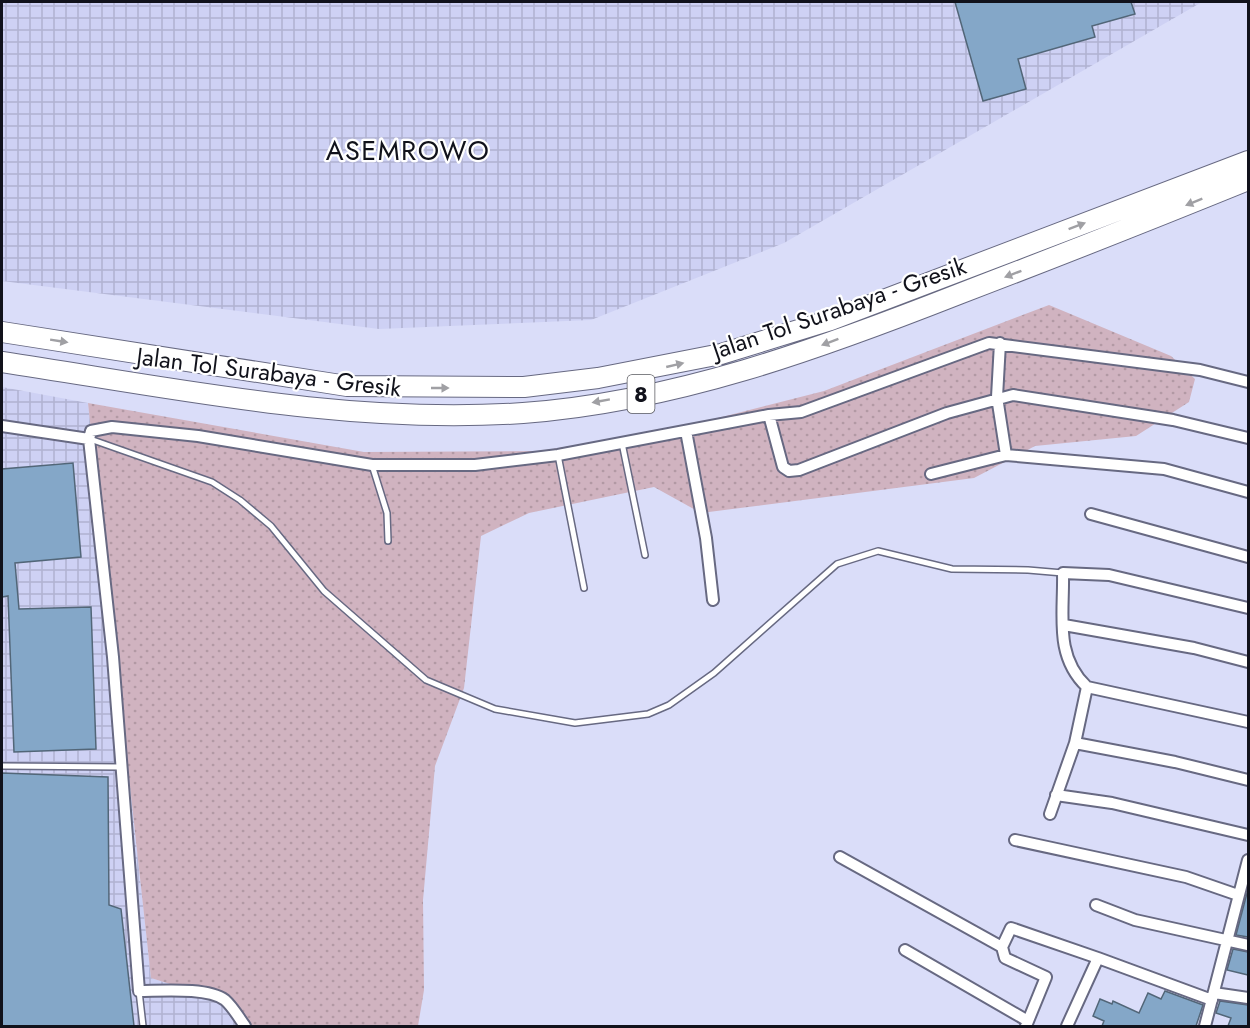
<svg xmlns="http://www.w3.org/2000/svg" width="1250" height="1028" font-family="Jost,sans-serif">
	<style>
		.industrial { fill: url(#industrial-grid) }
		.grass { fill: url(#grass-dots) }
		.building { fill: #84a7c8; stroke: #526678; stroke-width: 1.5 }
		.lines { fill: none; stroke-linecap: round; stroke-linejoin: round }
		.service-casing { stroke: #676982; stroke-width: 8 }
		.minor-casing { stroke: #676982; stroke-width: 14 }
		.motorway-casing { stroke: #676982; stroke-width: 22 }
		.service { stroke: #fff; stroke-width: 5 }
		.minor { stroke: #fff; stroke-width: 10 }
		.motorway { stroke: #fff; stroke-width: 20 }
		.oneway { fill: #a0a0a4 }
		.labels { text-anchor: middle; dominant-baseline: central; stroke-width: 4.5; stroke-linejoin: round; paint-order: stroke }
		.shield { fill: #fff; stroke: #58595f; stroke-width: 1.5 }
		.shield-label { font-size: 22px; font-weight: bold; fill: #11121b }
		.street-label { font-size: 24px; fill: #11121b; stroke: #fff }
		.quarter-label { font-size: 27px; letter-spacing: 1.5px; fill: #11121b; stroke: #fff }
	</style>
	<defs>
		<pattern id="industrial-grid" width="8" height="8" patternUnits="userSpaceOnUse" patternTransform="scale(1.5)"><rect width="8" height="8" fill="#ced1f4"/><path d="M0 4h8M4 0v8" fill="none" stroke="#b0b2d1"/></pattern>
		<pattern id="grass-dots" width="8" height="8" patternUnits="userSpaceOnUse" patternTransform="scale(1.5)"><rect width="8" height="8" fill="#d0b3c0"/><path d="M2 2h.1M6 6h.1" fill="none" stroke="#b299a4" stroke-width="1.8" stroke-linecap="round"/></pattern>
	</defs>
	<rect width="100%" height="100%" fill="#daddf9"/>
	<path class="industrial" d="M 2,2 L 1202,2 L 784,243 L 591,320 L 379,329 L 2,281 Z
		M 2,387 L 88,403 L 151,978 L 233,1004 L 247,1026 L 2,1026 Z"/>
	<path class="grass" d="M 1049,305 L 1171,356 L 1195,379 L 1189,402 L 1136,436 L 1035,446 L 974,478 L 701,513 L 654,487 L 529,513 L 481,536 L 464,688 L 435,766 L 423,900 L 424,990 L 418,1026 L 247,1026 L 233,1004 L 151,978 L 88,403 L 364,452 L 540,451 L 675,429 L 824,391 Z"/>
	<path class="building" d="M 955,2 L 1131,2 L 1135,14 L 1092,26 L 1095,37 L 1018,59 L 1026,89 L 983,101 Z
		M 73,463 L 81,557 L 15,563 L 19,609 L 91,607 L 96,749 L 14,752 L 8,596 L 2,597 L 2,469 Z
		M 2,773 L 108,777 L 109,905 L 121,909 L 134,1026 L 2,1026 Z
		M 1247,893 L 1248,893 L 1248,937 L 1236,935 Z
		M 1233,949 L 1248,952 L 1248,975 L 1227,970 Z
		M 1165,991 L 1203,1005 L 1196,1026 L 1102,1026 L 1104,1021 L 1093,1016 L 1100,999 L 1112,1004 L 1113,1001 L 1139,1013 L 1148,993 L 1161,999 Z
		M 1220,1001 L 1248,1005 L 1248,1026 L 1228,1026 L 1231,1018 L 1216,1013 Z"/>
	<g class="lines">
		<g class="service-casing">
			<path id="service" d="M 90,439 L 212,482 L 240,500 L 271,526 L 324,591 L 426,680 L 495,709 L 575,723 L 648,714 L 669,705 L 714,673 L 837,564 L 878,551 L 952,569 L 1028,570 L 1063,573
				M 622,443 L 645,555
				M 558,455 L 584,588
				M 372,465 L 387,513 L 388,541
				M 2,766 L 121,767
				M 139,991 L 143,1026"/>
		</g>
		<g class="minor-casing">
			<path id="minor" d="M 1000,343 L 997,397 L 1006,455
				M 769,415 L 783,467 L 789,471 L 799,470 L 947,413 L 1013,395 L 1173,420 L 1248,438
				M 2,426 L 89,439
				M 686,431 L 706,538 L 713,600
				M 931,474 L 1006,455 L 1164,469 L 1248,492
				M 1091,514 L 1248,557
				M 1064,625 L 1194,648 L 1248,662
				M 1087,687 L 1248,722
				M 1075,743 L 1175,762 L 1248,780
				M 1056,795 L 1112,803 L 1248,835
				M 1050,814 L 1075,743 L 1087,687 C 1054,656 1064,615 1063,573 L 1109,575 L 1248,608
				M 1015,840 L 1186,877 L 1238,895
				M 840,857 L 1002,947
				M 1096,905 L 1135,920 L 1248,945
				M 905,950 L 1028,1021
				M 1214,993 L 1248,998
				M 245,1026 C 239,1018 233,1007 225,1000 C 207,987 161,991 139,991 L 113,657 L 89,439 L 91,431 L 112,427 L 198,436 L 372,465 L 475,465 L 558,455 L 769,415 L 801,412 L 989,343 L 1200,370 L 1248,382
				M 1026,1026 L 1046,977 L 1005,958 L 1002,947 L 1011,928 L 1098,958
				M 1067,1026 L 1098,958 L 1212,1000
				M 1205,1026 L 1248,860"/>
		</g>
		<g class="motorway-casing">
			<path id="motorway" d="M 2,332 L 347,386 L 524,387 L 598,378 L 721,354 L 831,320 L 1248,161
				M 2,362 C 174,388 348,425 523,413 C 674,402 819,349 959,294 C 1056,257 1152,219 1248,180"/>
		</g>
		<use href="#service" class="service"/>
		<use href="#minor" class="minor"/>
		<use href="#motorway" class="motorway"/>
	</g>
	<defs><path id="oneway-solid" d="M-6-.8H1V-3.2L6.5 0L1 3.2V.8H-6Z" transform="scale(1.5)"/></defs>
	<g class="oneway">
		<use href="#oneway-solid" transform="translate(1194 202) rotate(158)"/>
		<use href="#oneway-solid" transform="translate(1077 226) rotate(-21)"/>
		<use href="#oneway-solid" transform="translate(1013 274) rotate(159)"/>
		<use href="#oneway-solid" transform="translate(59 341) rotate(9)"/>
		<use href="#oneway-solid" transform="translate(830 342) rotate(159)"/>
		<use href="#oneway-solid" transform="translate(675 365) rotate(-13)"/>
		<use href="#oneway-solid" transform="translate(440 388)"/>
		<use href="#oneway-solid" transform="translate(601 401) rotate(170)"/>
	</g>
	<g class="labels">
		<rect class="shield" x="627.5" y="375" width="27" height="38" rx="4.5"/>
		<g class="shield-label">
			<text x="641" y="394">8</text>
		</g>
		<g class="street-label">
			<text transform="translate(839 308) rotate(-19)">Jalan Tol Surabaya - Gresik</text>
			<text transform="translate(269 372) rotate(7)">Jalan Tol Surabaya - Gresik</text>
		</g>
		<g class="quarter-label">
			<text x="408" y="150">ASEMROWO</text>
		</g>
	</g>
	<rect width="1250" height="1028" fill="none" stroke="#11121b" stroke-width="6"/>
</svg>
